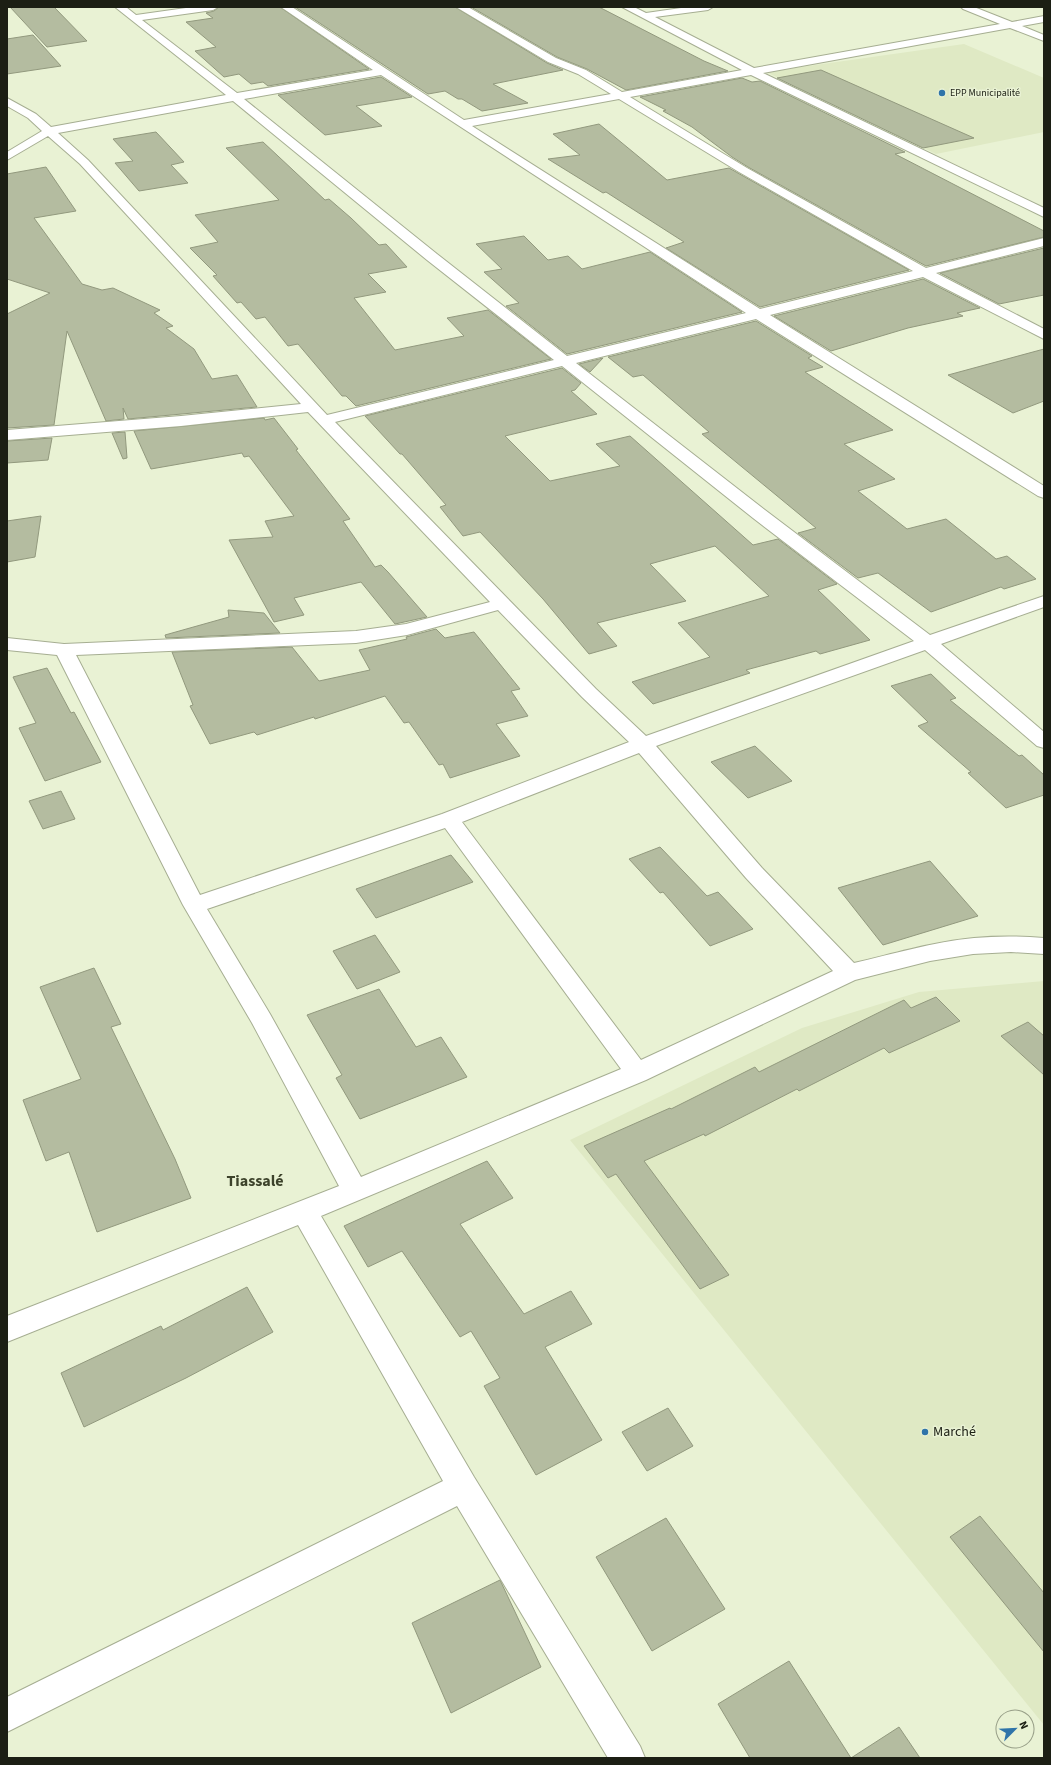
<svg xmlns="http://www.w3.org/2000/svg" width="1051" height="1765" font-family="'Source Sans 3',sans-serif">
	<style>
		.built { fill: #dfe9c4 }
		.building { fill: #b4bca0; stroke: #92997e }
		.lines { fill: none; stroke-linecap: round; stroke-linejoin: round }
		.minor-casing { stroke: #a6ae92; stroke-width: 2 }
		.minor { fill: #fff; fill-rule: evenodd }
		.poi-dot { fill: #2f74a9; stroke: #e9f2d4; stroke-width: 1.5 }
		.labels { text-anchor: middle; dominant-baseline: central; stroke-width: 3; stroke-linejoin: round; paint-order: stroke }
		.far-poi-label { font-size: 10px; fill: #1c1f14; stroke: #e9f2d4; text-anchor: start }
		.near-poi-label { font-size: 14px; fill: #1c1f14; stroke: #e9f2d4; text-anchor: start }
		.district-label { font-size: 16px; font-weight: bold; fill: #3d432b; stroke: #e9f2d4 }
	</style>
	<rect width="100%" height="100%" fill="#e9f2d4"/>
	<path class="built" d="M 964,44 L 1044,78 L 1044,132 L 936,154 L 766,72 Z
		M 1044,981 L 1044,1725 L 570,1140 L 802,1028 L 919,992 Z"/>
	<path class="building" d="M 10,7 L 54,7 L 87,41 L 47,47 Z
		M 219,7 L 280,7 L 369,69 L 268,86 L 263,82 L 251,84 L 239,74 L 224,77 L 195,51 L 216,47 L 186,22 L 213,18 L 206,13 L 214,11 Z
		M 295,7 L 455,7 L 547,63 L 563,70 L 493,84 L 528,103 L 482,111 L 462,99 L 458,99 L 445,91 L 428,94 Z
		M 471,7 L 599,7 L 704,61 L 728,71 L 626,90 L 587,69 L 557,57 Z
		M 33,35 L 61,66 L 7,74 L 7,39 Z
		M 821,70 L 974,138 L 923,148 L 777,78 Z
		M 381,77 L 412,97 L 356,106 L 382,126 L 325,135 L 278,95 Z
		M 742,78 L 752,82 L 760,81 L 905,152 L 895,154 L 1044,231 L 1044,237 L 926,266 L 748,167 L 732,157 L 692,127 L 663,111 L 666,110 L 640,97 Z
		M 599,124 L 667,180 L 729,168 L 909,270 L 760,307 L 666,248 L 684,242 L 606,192 L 603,193 L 548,159 L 580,155 L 553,134 Z
		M 156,132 L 184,162 L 171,165 L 188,183 L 139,191 L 115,163 L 133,161 L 113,139 Z
		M 263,142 L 325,200 L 329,199 L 351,218 L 379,245 L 386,244 L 407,267 L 368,274 L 386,292 L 354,298 L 395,350 L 464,336 L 447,318 L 488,310 L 551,359 L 356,406 L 346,396 L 342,396 L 298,344 L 288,346 L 265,317 L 256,319 L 241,302 L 237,303 L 213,276 L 217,275 L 190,248 L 218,242 L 195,215 L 279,200 L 226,148 Z
		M 46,167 L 76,211 L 34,218 L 82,284 L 102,290 L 113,288 L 160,310 L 154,313 L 173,326 L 166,328 L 194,349 L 212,379 L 237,375 L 257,407 L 128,419 L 123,408 L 124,419 L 106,421 L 67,331 L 54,425 L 7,428 L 7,314 L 50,293 L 7,279 L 7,174 Z
		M 524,236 L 548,260 L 568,256 L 582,269 L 650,252 L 742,312 L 567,354 L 506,306 L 519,303 L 484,272 L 502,269 L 476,244 Z
		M 1044,248 L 1044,295 L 999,304 L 940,273 Z
		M 923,279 L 980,308 L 957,313 L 963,316 L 908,328 L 831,351 L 774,316 Z
		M 756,321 L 812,356 L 808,358 L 823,367 L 805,372 L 893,430 L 844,444 L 895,479 L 858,491 L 907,529 L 946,519 L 996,559 L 1007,556 L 1036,579 L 1004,589 L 1001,587 L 931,612 L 878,573 L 858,578 L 798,533 L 816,528 L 702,434 L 709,432 L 643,375 L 633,377 L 608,357 Z
		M 1044,349 L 1044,401 L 1013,413 L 948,375 Z
		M 603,358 L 590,372 L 579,364 Z
		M 562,368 L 581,383 L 575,390 L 571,391 L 597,414 L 505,436 L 550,481 L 620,466 L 596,444 L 630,436 L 753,545 L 778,539 L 837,584 L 818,590 L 870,640 L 820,654 L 816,651 L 746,670 L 750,673 L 653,704 L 632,682 L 710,657 L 678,623 L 769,596 L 715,546 L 650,564 L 686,601 L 597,623 L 617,646 L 589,654 L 543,599 L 480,532 L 463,536 L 440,507 L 446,505 L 402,454 L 400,454 L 365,416 Z
		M 264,418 L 265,420 L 274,418 L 298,449 L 296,450 L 350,519 L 343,521 L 375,567 L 381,565 L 388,572 L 427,617 L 395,624 L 361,582 L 294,598 L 304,615 L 274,622 L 229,540 L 273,537 L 265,521 L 294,516 L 249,456 L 244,457 L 242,453 L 151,469 L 134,431 Z
		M 125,432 L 127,458 L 123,459 L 112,433 Z
		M 52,438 L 48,460 L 7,463 L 7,441 Z
		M 41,516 L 35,557 L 7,562 L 7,521 Z
		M 228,610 L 264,613 L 280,633 L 166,638 L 165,635 L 229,617 Z
		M 436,629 L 445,638 L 474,632 L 520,689 L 511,691 L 528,716 L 496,724 L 520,756 L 450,778 L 443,764 L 439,765 L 409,722 L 404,723 L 385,696 L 315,719 L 314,717 L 257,735 L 254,732 L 210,744 L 190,706 L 193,705 L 172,652 L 292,647 L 319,681 L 370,670 L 359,650 L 407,639 L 406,637 Z
		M 47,668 L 71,713 L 74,712 L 101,762 L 45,781 L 19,728 L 36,723 L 13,677 Z
		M 931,674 L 956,698 L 950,700 L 1019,756 L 1022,755 L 1044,775 L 1044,795 L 1006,808 L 968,773 L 971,772 L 918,726 L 928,722 L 891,686 Z
		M 755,746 L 792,781 L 748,798 L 711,762 Z
		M 61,791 L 75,819 L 43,829 L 29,801 Z
		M 660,847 L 707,896 L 718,892 L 753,929 L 710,946 L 663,892 L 660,893 L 629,859 Z
		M 451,855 L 473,882 L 376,918 L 356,889 Z
		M 930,861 L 978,916 L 883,945 L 838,888 Z
		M 375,935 L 400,972 L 357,989 L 333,951 Z
		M 94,968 L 121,1024 L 111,1027 L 175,1159 L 191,1198 L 97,1232 L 69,1152 L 46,1161 L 23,1100 L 81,1079 L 40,987 Z
		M 379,989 L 416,1047 L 441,1037 L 467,1077 L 360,1119 L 336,1078 L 342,1075 L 307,1015 Z
		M 936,997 L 960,1021 L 889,1053 L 884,1048 L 799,1091 L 797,1089 L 705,1136 L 704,1134 L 644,1161 L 729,1275 L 700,1289 L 616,1174 L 608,1178 L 584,1146 L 670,1108 L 671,1109 L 755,1067 L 759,1072 L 904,1000 L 911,1008 Z
		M 1028,1022 L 1044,1036 L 1044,1075 L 1001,1036 Z
		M 487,1161 L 513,1198 L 460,1224 L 524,1314 L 571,1291 L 592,1324 L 545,1347 L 602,1440 L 536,1475 L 484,1386 L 500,1378 L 471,1331 L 460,1337 L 402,1251 L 368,1267 L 344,1226 Z
		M 247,1287 L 273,1332 L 186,1378 L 84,1427 L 61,1373 L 161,1326 L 163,1330 Z
		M 668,1408 L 693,1446 L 647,1471 L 622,1432 Z
		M 980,1516 L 1044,1593 L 1044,1652 L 950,1537 Z
		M 666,1518 L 725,1609 L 652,1651 L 596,1557 Z
		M 500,1580 L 541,1667 L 451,1713 L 412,1623 Z
		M 789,1661 L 851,1758 L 899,1727 L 920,1758 L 750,1758 L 718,1704 Z"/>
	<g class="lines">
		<g class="minor-casing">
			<path id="minor" d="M 115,7 L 126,7 L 136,15 L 193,7 L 218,7 L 213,10 L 142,20 L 237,93 L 373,70 L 281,7 L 292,7 L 464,120 L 611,94 L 578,74 L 548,62 L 456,7 L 468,7 L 556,58 L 586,70 L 622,92 L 742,70 L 622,7 L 634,7 L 646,13 L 688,7 L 713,7 L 708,10 L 655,17 L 754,68 L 1000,24 L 963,9 L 961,7 L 974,7 L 1012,22 L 1044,16 L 1044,22 L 1022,26 L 1044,35 L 1044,41 L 1010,28 L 763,73 L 1044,208 L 1044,217 L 751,75 L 630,97 L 747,168 L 926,268 L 1044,238 L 1044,246 L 936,273 L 1044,329 L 1044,339 L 923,277 L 770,315 L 1044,486 L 1044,498 L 1038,496 L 756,319 L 576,363 L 765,510 L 930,635 L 1044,596 L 1044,607 L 941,644 L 1044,732 L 1044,748 L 1037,746 L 925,650 L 656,746 L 762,868 L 854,963 C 893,954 933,942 974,938 C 997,936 1020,936 1044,938 L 1044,954 L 1011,952 L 973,954 L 930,961 L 855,980 L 646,1080 L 321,1216 L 474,1477 L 640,1746 L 645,1758 L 608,1758 L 457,1506 L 7,1732 L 7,1697 L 443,1481 L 298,1225 L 7,1342 L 7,1316 L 339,1186 L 252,1023 L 183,905 L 57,655 L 7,650 L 7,638 L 64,644 L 356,631 L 406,624 L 490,602 L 308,412 L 181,426 L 7,440 L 7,430 L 181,416 L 301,404 L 80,164 L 48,136 L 7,160 L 7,152 L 42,131 L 28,118 L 7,106 L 7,98 L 36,114 L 51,127 L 226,95 ZM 381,75 L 746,313 L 567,356 L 437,254 L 244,99 ZM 619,99 L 739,172 L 913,271 L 760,309 L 472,126 ZM 233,101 L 427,260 L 554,360 L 327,415 L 88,160 L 58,133 ZM 562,366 L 753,518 L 914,641 L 646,736 L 596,689 L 335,422 ZM 498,610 L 582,697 L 629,742 L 442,814 L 200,895 L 76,655 L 356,643 L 407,635 ZM 639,753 L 746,878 L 833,971 L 641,1060 L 462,822 ZM 445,828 L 621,1069 L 361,1177 L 270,1014 L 207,909 Z"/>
		</g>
		<use href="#minor" class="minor"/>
	</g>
	<g class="poi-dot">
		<circle cx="942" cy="93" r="4"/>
		<circle cx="925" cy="1432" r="4"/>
	</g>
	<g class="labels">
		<g class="far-poi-label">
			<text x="950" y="93">EPP Municipalité</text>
		</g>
		<g class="near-poi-label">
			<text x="933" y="1432">Marché</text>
		</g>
		<g class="district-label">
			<text x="255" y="1181">Tiassalé</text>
		</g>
	</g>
	<rect width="1051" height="1765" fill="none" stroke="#1c1f14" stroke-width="16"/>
	<g transform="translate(1015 1729) rotate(66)"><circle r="19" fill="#e9f2d4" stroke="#979e87"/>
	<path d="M0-3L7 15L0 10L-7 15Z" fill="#2f74a9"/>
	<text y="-6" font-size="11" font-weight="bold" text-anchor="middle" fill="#1c1f14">N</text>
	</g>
</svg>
